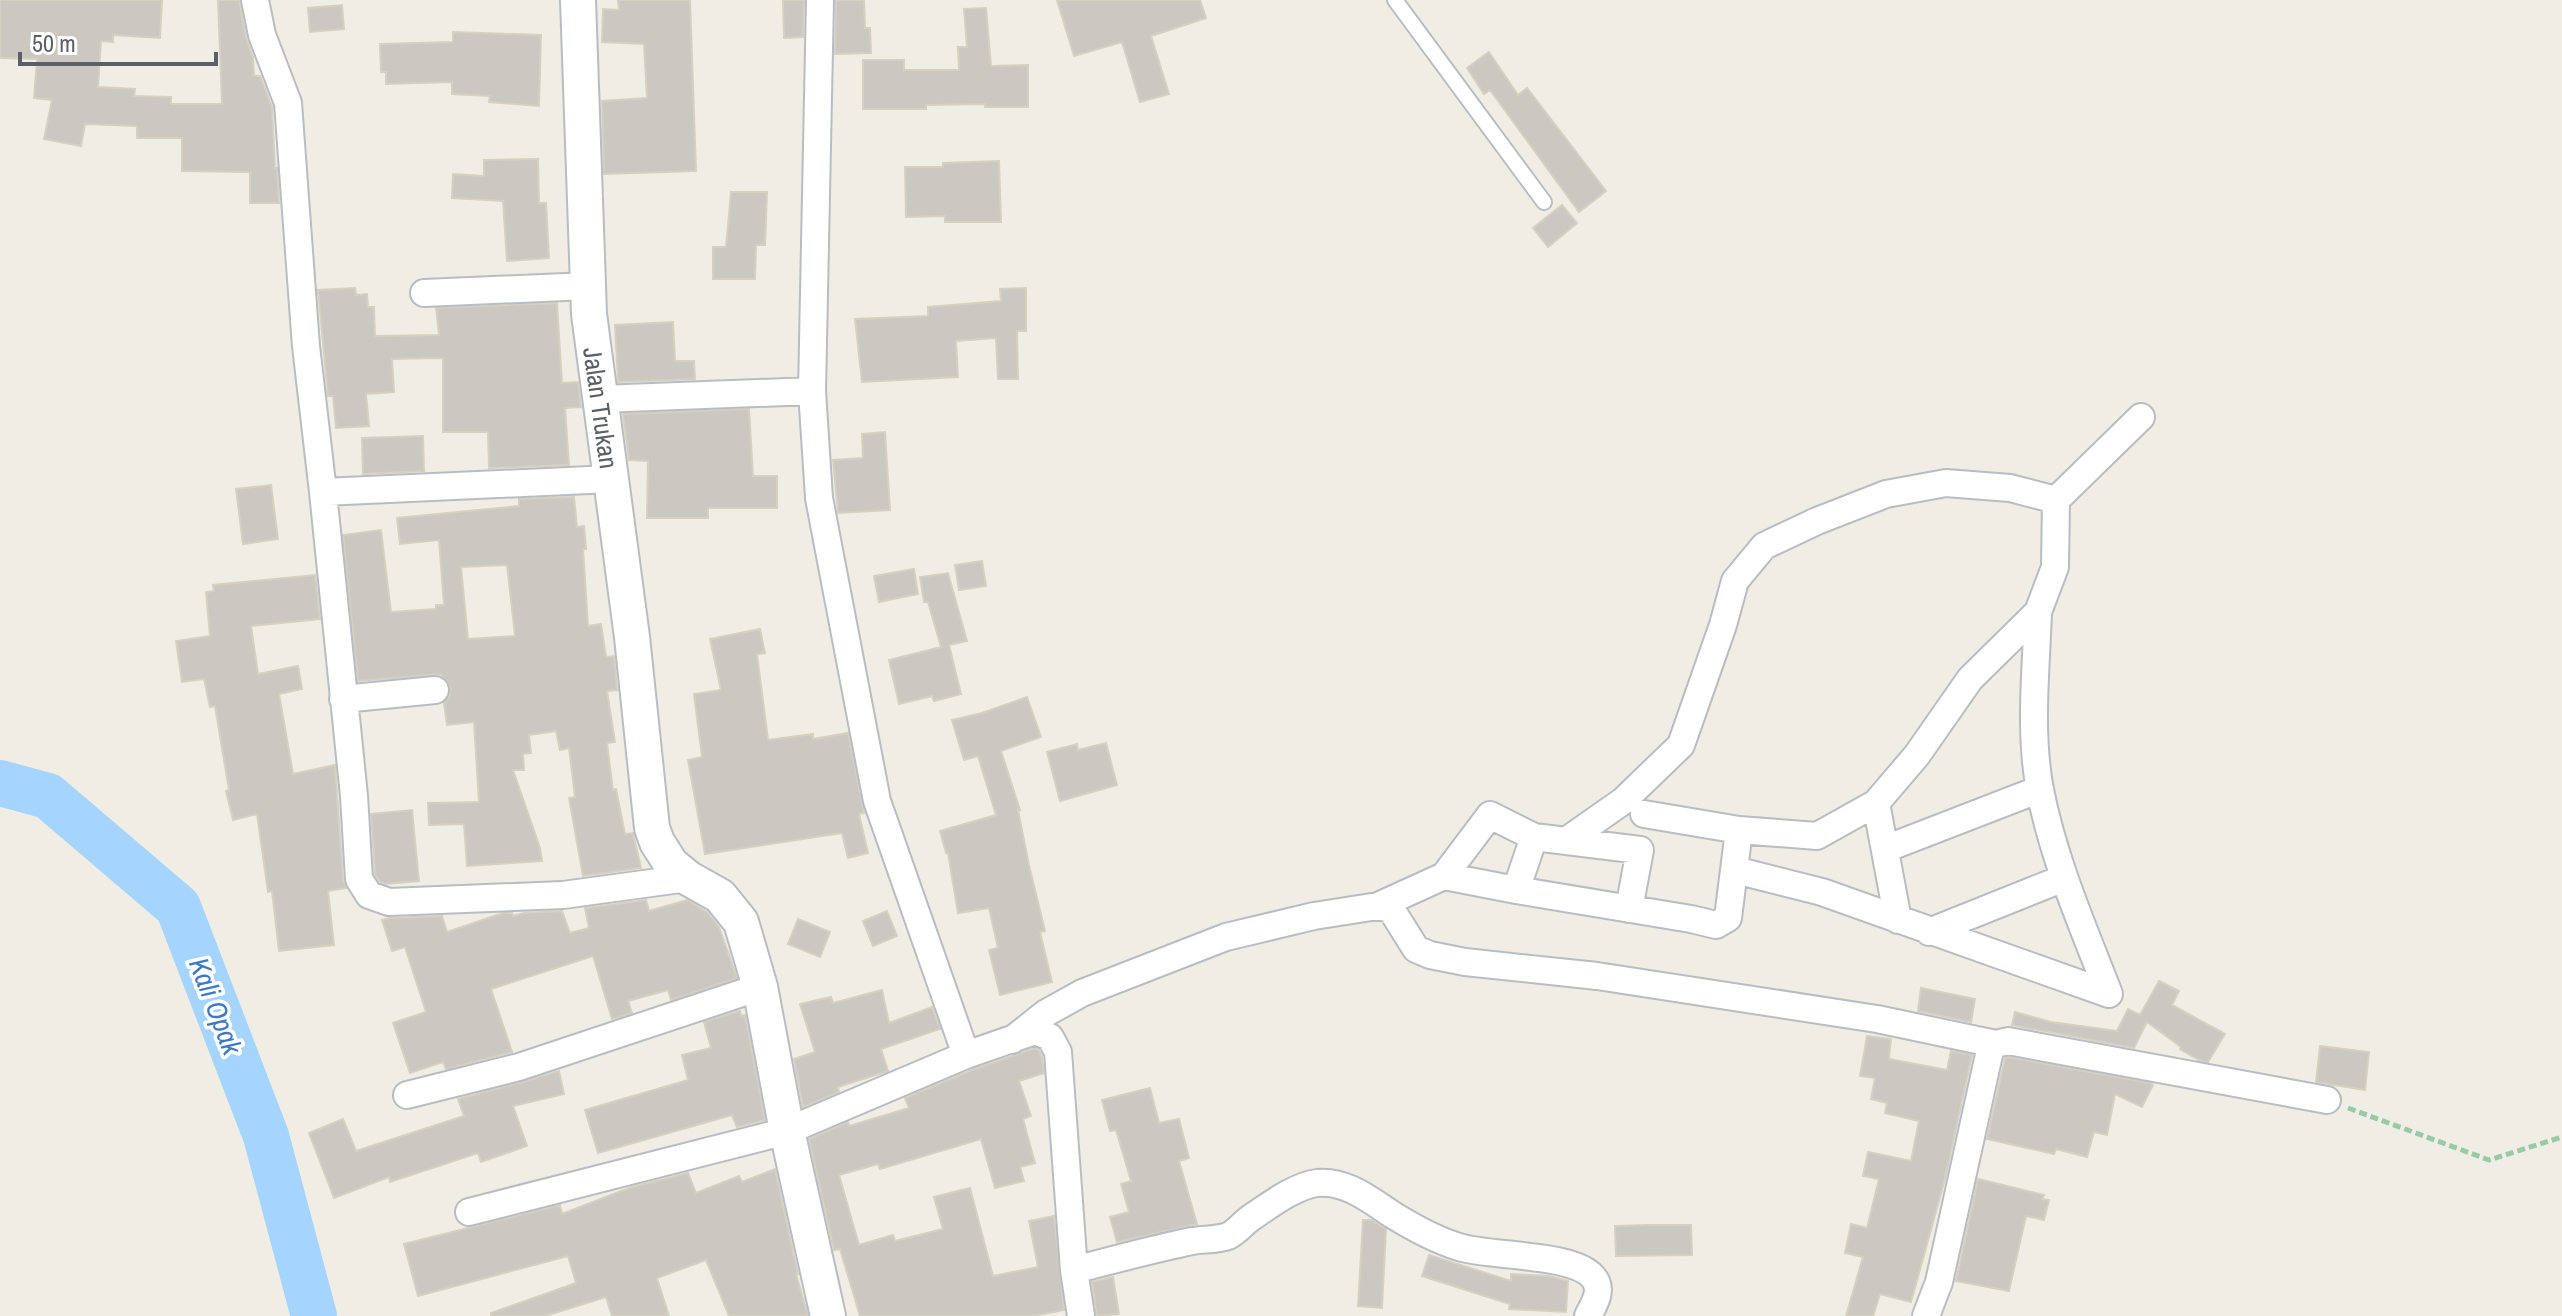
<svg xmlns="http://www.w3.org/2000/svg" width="2562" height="1316" font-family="'Archivo Narrow',sans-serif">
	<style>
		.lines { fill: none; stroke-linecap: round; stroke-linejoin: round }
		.river { stroke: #a5d4ff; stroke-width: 46 }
		.building { fill: #cbc8c1; stroke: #d5d0c2; stroke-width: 2; fill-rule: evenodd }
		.service-casing { stroke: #b9bcc1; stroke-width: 18 }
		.minor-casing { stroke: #b9bcc1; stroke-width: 30 }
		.tertiary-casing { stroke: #b9bcc1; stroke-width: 38 }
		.path { stroke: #98caa8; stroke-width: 5; stroke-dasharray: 8 4; stroke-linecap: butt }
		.service { stroke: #fff; stroke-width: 14 }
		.minor { stroke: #fff; stroke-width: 26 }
		.tertiary { stroke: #fff; stroke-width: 34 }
		.labels { text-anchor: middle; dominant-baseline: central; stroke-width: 7; stroke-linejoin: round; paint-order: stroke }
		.street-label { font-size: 26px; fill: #5c6066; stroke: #fff }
		.water-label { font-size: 28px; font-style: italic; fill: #3d78c2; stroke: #fff }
	</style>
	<rect width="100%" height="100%" fill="#f0eee4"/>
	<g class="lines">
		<path class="river" d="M 0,783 L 48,796 L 178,907 L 266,1136 L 314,1316"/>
	</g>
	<path class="building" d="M 0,0 L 162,0 L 160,38 L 113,35 L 113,42 L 101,41 L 98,87 L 135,89 L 134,96 L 171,97 L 171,104 L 222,104 L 218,0 L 239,0 L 246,38 L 253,57 L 254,76 L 260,76 L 272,107 L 275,168 L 277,168 L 279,203 L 250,203 L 250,172 L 182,171 L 182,138 L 137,138 L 137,126 L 85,124 L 81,146 L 44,139 L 52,100 L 34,98 L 37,59 L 0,58 Z
		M 618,0 L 690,0 L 696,171 L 604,174 L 602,101 L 647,98 L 644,44 L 602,42 L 603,9 L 619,10 Z
		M 783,0 L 804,0 L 803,37 L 784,38 Z
		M 836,0 L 864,0 L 865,28 L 870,28 L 871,53 L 835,54 Z
		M 1057,0 L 1200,0 L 1206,18 L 1151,36 L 1169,94 L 1140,102 L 1122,42 L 1074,56 Z
		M 342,5 L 344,29 L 310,32 L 308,8 Z
		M 986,8 L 991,66 L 1028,65 L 1028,107 L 985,107 L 985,104 L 926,105 L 926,109 L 863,109 L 863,60 L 904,60 L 904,70 L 959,70 L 958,47 L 967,47 L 964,9 Z
		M 453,32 L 541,35 L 539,106 L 489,102 L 490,96 L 452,94 L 452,82 L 386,84 L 386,72 L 381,72 L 380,44 L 453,42 Z
		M 1489,52 L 1518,95 L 1527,88 L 1606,191 L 1579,212 L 1490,90 L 1484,94 L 1467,68 Z
		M 538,159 L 539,203 L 546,203 L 549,258 L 507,261 L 503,201 L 452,198 L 453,174 L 484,176 L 484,160 Z
		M 999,161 L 1001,222 L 945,222 L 945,216 L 906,217 L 905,167 L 943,167 L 943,163 Z
		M 731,192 L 767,192 L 765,245 L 756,245 L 755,279 L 713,279 L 713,247 L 726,247 Z
		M 1562,205 L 1577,223 L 1548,247 L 1533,228 Z
		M 355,288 L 356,295 L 367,294 L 368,307 L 374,307 L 375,336 L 439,335 L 436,308 L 557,303 L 562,383 L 578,382 L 581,407 L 565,408 L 569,465 L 489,468 L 488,432 L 443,432 L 443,358 L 392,359 L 394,392 L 366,394 L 369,426 L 336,428 L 333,396 L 328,396 L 318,290 Z
		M 1026,288 L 1026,331 L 1017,331 L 1018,379 L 998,379 L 996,338 L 956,341 L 958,377 L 862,382 L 855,319 L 928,316 L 928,307 L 1001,301 L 1000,289 Z
		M 673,322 L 675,361 L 694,361 L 695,379 L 618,382 L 615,325 Z
		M 749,409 L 753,476 L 777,476 L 777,508 L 708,508 L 708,518 L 647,518 L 648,461 L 629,460 L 623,414 Z
		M 885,432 L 890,510 L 838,513 L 833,460 L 863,458 L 862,434 Z
		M 423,436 L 424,471 L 363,474 L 362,438 Z
		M 271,485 L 278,539 L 243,544 L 236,489 Z
		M 574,497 L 577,527 L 584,526 L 586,549 L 583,549 L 588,626 L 601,624 L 606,657 L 614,656 L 617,690 L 607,691 L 615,742 L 607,743 L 613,790 L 616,789 L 625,834 L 633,833 L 641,868 L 583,876 L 569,798 L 575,797 L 569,748 L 560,750 L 556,731 L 529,735 L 531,753 L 523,754 L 524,770 L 513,770 L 540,848 L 542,861 L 467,866 L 464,824 L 429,825 L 428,803 L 479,802 L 474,722 L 447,725 L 444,703 L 450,696 L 451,688 L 441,674 L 358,681 L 343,535 L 381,530 L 391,612 L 436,609 L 436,605 L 444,605 L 439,540 L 400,544 L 397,518 L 519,506 L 519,499 ZM 507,565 L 515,636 L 468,639 L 461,567 Z
		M 982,561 L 986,586 L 959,590 L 955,565 Z
		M 914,569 L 918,594 L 879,602 L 874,576 Z
		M 948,573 L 967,641 L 949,645 L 961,694 L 934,701 L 932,696 L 899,704 L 889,660 L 941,647 L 928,602 L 924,602 L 920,577 Z
		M 315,575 L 320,619 L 251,626 L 258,674 L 298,666 L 302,689 L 279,694 L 293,774 L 335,765 L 343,880 L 346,888 L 328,891 L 334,945 L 279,951 L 272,891 L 268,892 L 257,814 L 233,820 L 226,791 L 229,790 L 215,706 L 210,707 L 204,679 L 182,682 L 176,641 L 210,636 L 206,592 L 214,591 L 213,585 Z
		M 760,629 L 765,653 L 757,654 L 768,740 L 813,734 L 813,739 L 848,733 L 864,813 L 859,814 L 868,853 L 848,858 L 842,833 L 705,854 L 688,760 L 702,757 L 694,694 L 721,690 L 710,639 Z
		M 1027,697 L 1041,737 L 1001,751 L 1020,810 L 1018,810 L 1029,865 L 1045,931 L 1040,932 L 1052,982 L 1000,995 L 989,950 L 998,948 L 989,908 L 958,913 L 948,853 L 946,853 L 940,831 L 996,815 L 978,756 L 964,760 L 952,720 L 982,713 Z
		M 1106,743 L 1117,785 L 1060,801 L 1047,752 L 1077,744 L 1078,750 Z
		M 412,810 L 419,881 L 385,884 L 380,882 L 375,874 L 371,814 Z
		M 646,900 L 649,911 L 687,900 L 707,912 L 719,927 L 737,978 L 671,1000 L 668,990 L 628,1001 L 632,1013 L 612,1019 L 593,956 L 491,989 L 512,1052 L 446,1069 L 443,1062 L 410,1073 L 393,1023 L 426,1012 L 405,947 L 392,951 L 382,920 L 390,918 L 442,916 L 447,932 L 503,913 L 512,913 L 513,916 L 524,913 L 562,911 L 570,933 L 589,928 L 585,908 Z
		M 887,911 L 897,936 L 873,946 L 863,921 Z
		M 798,919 L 830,932 L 820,957 L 788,944 Z
		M 2159,981 L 2179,991 L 2172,1005 L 2225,1034 L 2208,1062 L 2199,1060 L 2180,1049 L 2181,1047 L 2147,1022 L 2134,1048 L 2012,1025 L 2015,1012 L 2051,1022 L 2117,1031 L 2128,1009 L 2140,1015 Z
		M 1921,988 L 1975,999 L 1971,1022 L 1918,1011 Z
		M 882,990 L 889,1023 L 932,1007 L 940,1029 L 881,1049 L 888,1071 L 838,1087 L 839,1092 L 803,1107 L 794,1059 L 815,1052 L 800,1004 L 831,997 L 833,1003 Z
		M 740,1011 L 741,1016 L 745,1015 L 765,1120 L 737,1127 L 732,1115 L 598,1153 L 585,1110 L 688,1080 L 682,1055 L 711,1048 L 704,1022 Z
		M 1867,1036 L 1891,1039 L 1889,1059 L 1947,1070 L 1951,1051 L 1972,1055 L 1945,1179 L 1911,1302 L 1880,1294 L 1873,1316 L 1846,1316 L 1863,1257 L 1845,1253 L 1851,1224 L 1867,1228 L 1879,1179 L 1863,1176 L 1868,1152 L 1911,1161 L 1919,1121 L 1885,1113 L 1887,1103 L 1871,1099 L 1875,1078 L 1860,1076 Z
		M 2320,1046 L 2369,1052 L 2365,1090 L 2316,1082 Z
		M 1035,1048 L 1039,1050 L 1042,1057 L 1044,1073 L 1019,1081 L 1031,1116 L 1023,1119 L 1035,1163 L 1020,1167 L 1024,1181 L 995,1188 L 981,1139 L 880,1169 L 878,1164 L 839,1175 L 859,1245 L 893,1235 L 895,1241 L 943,1229 L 934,1197 L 970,1188 L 993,1276 L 1038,1267 L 1029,1221 L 1054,1216 L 1064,1310 L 1034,1316 L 860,1316 L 840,1249 L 834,1250 L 809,1139 L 848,1122 L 849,1126 L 909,1108 L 905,1098 L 972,1070 Z
		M 2008,1057 L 2150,1083 L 2153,1085 L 2142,1107 L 2115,1094 L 2107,1135 L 2094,1132 L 2087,1157 L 2056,1149 L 2054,1154 L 1987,1139 L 2005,1058 Z
		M 559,1071 L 564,1094 L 513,1106 L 527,1146 L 481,1162 L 478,1153 L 390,1182 L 389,1177 L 334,1198 L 309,1133 L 343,1119 L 356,1151 L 464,1116 L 458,1099 L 523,1082 Z
		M 1150,1088 L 1159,1123 L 1179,1119 L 1189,1158 L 1179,1161 L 1197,1224 L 1117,1242 L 1110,1217 L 1129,1212 L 1121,1184 L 1131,1181 L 1116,1130 L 1110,1131 L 1102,1100 Z
		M 775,1169 L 798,1274 L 796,1274 L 808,1316 L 729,1316 L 706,1260 L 657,1278 L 669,1316 L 612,1316 L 606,1297 L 545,1316 L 491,1316 L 491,1313 L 576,1283 L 568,1256 L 418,1296 L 404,1244 L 560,1205 L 562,1214 L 629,1188 L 688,1173 L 696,1193 L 739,1176 L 742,1182 Z
		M 1978,1179 L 2044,1195 L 2042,1199 L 2049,1200 L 2044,1220 L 2026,1216 L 2009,1291 L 1956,1281 Z
		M 1363,1220 L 1372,1220 L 1386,1229 L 1382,1308 L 1358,1306 Z
		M 1648,1225 L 1691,1225 L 1692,1255 L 1616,1256 L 1615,1226 Z
		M 1429,1255 L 1511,1281 L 1511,1274 L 1549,1276 L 1568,1281 L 1566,1312 L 1509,1309 L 1510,1304 L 1422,1276 Z
		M 1113,1277 L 1119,1314 L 1097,1316 L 1092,1282 Z"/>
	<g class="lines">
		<g class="service-casing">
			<path id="service" d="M 1395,0 L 1544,202"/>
		</g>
		<g class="minor-casing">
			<path id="minor" d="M 255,0 L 262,35 L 288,103 L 306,346 L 323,492 L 354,796 L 359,879 L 369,895 L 389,902 L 563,895 L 688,878
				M 820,0 L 812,391 L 819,498 L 877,801 L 966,1055
				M 424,293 L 588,286
				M 600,399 L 812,391
				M 323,492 L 611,479
				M 343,699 L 435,690
				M 1876,803 L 1898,920
				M 1644,814 L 1739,830 L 1817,836 L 1876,803 L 1917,755 L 1970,679 L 2038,612 L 2055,567 L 2056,500
				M 1566,841 L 1623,801 L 1681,745 L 1723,625 L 1735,581 L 1764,546 L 1817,521 L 1886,494 L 1946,483 L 2010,488 L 2056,500 L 2141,417
				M 1885,849 L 2040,789
				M 1735,870 L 1822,892 L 2109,994 C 2083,927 2054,861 2040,790 C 2029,732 2036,671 2038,612
				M 1444,876 L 1516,890 L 1534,837
				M 1516,890 L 1691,919 L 1716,925 L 1728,918 L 1739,830
				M 1378,906 L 1444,876 L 1490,815 L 1534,837 L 1640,850 L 1629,909
				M 1929,932 L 2064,878
				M 1012,1040 L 1046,1013 L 1082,993 L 1226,937 L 1314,916 L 1378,906 L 1391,909 L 1416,949 L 1430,955 L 1465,962 L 1597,976 L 1877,1019 L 1996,1044
				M 407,1095 L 519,1067 L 760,987
				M 469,1212 L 787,1131 L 966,1055 L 1035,1031 L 1050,1037 L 1058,1052 L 1074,1270 L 1081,1316
				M 1074,1270 C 1113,1260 1153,1249 1192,1241 C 1204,1239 1218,1240 1228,1236 C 1237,1232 1244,1222 1252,1217 C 1270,1205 1295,1186 1317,1183 C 1346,1180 1370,1200 1393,1215 C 1414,1228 1436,1240 1459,1247 C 1490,1257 1573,1253 1593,1277 C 1604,1290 1594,1304 1588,1316
				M 1926,1316 L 1939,1282 L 1990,1050 L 1996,1044 L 2008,1041 L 2327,1100"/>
		</g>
		<g class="tertiary-casing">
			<path id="tertiary" d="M 578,0 L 589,314 L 632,637 L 652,828 L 657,842 L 671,864 L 688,878 L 720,896 L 741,922 L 760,987 L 787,1131 L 828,1316"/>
		</g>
		<path class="path" d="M 2348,1108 L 2489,1160 L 2562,1137"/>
		<use href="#service" class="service"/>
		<use href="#minor" class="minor"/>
		<use href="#tertiary" class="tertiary"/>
	</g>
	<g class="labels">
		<g class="street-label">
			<text transform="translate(601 408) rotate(82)">Jalan Trukan</text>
		</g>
		<g class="water-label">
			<text transform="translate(216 1006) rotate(69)">Kali Opak</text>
		</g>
	</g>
	<path d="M20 52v12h196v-12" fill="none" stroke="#5c6066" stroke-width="4"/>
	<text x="32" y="52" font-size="24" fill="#5c6066" stroke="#ffffff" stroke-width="6" paint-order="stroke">50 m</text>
</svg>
